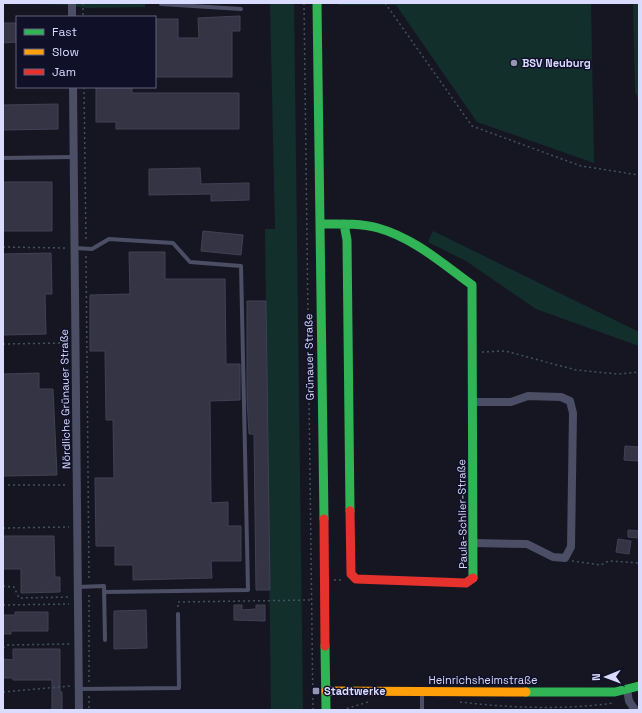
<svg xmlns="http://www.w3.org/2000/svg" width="642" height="713" font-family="'Space Grotesk',sans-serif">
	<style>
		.green { fill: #132f2b }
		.building { fill: #343445; stroke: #414156 }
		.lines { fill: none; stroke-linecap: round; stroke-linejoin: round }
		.path { stroke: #43525d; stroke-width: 1.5; stroke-dasharray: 2 3; stroke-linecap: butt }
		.lane { stroke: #4b4e64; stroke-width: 4 }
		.street { stroke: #4b4e64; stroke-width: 8 }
		.fast { stroke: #30b455; stroke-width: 9 }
		.slow { stroke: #ff9f0a; stroke-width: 9 }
		.jam { stroke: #e5322d; stroke-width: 9 }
		.poi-dot { fill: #9596b2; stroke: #101029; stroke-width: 1.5 }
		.labels { text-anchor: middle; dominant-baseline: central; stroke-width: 3; stroke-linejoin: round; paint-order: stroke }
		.poi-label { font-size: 11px; font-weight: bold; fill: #d9dbff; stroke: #101029; text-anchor: start }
		.street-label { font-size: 11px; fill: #d9dbff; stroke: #101029 }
	</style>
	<rect width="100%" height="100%" fill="#161623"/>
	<path class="green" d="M 3,3 L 145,3 L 145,7 L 87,8 L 66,5 Z
		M 270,3 L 294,3 L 303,710 L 271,710 L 265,229 L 275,229 Z
		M 338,3 L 591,3 L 594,163 L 477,122 L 396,5 L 338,5 Z
		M 633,3 L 639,3 L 639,101 L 635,92 Z
		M 433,231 L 639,332 L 639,346 L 536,309 L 466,261 L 428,242 Z"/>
	<path class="building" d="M 240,16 L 240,31 L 232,31 L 232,77 L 155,77 L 155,19 L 178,19 L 178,38 L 199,38 L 198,18 Z
		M 3,23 L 17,23 L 17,42 L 3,43 Z
		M 96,87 L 132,87 L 132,93 L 239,93 L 239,129 L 116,129 L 116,122 L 96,122 Z
		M 58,104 L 58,129 L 3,130 L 3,105 Z
		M 200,168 L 201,184 L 249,183 L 249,200 L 211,201 L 211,194 L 149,195 L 149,169 Z
		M 3,182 L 52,182 L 52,231 L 3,231 Z
		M 203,231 L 243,235 L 241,255 L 201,251 Z
		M 129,252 L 165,252 L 165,279 L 225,279 L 226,364 L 240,364 L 240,400 L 210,401 L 211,503 L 228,502 L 228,526 L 241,526 L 241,561 L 211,561 L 212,578 L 133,580 L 133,565 L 115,565 L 115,546 L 96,546 L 95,478 L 114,478 L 113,420 L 106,420 L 105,351 L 90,351 L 90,295 L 130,294 Z
		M 51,253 L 52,294 L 45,294 L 46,334 L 3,335 L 3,254 Z
		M 247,301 L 266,301 L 270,590 L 256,590 L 254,434 L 249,434 L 247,400 Z
		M 39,373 L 39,389 L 53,389 L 57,475 L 3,476 L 3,374 Z
		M 625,446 L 639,447 L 639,461 L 624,460 Z
		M 628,530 L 639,531 L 639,538 L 628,537 Z
		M 3,536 L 54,536 L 55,577 L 60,577 L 60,592 L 21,593 L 21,569 L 3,569 Z
		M 618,539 L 631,541 L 629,554 L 616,552 Z
		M 234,605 L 242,605 L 242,610 L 256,609 L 256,605 L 265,605 L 265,621 L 234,620 Z
		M 146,610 L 147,648 L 114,649 L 114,611 Z
		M 15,612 L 48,612 L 48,631 L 11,631 L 11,634 L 3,634 L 3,615 L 15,615 Z
		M 13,649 L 60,649 L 60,692 L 62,692 L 62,710 L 52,710 L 52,680 L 13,680 L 13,678 L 3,678 L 3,659 L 13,660 Z"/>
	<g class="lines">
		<path class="path" d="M 83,3 L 83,17
			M 304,3 L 313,710
			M 385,3 L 472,126 L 581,166 L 639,175
			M 84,87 L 86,242
			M 3,247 L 67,248
			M 86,256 L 89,580
			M 3,344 L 67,343
			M 482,352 L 505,351 L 576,370 L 618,374 L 639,372
			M 8,485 L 68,485
			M 3,528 L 69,527
			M 572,561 L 601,565 L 609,561 L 639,563
			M 334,580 L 342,580
			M 3,586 L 14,587 L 19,598 L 70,597
			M 3,605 L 69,604
			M 178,607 L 178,602 L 311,600
			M 3,648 L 8,645 L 70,644
			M 89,682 L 89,594
			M 3,692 L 71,686
			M 89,696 L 89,710
			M 460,702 C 510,708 564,710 614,703
			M 342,710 L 368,702"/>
		<path class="lane" d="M 161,3 L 161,4 L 241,9
			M 3,158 L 73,157
			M 75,248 L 92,249 L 109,239 L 173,243 L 190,262 L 241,266 L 248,590 L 104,592
			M 78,587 L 104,586 L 105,640
			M 79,689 L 179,688 L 178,614
			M 422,692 L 422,710"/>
		<path class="street" d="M 72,3 L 72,17
			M 73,87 L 79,710
			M 472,402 L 511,402 L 528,396 L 561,397 L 570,401 L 573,413 L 571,547 L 565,558 L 553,557 L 527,544 L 474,543
			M 627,690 L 629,701 L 635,710"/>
		<path class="fast" d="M 317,3 L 324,519
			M 320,224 C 339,224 359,223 378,228 C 414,238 443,264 472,285 L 473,578
			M 344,224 L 347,240 L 350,511
			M 325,646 L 326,710
			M 526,692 L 615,692 L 639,686"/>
		<path class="slow" d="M 326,691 L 526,692"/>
		<path class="jam" d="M 350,511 L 351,574 L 356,579 L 466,583 L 473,578
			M 324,519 L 325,646"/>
	</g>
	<g class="poi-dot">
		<circle cx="514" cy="63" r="4"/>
		<rect x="312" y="687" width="8" height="8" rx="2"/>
	</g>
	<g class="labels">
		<g class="poi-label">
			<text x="522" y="63">BSV Neuburg</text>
			<text x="324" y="691">Stadtwerke</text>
		</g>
		<g class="street-label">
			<text transform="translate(309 357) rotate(-91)">Grünauer Straße</text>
			<text transform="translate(65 399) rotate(-91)">Nördliche Grünauer Straße</text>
			<text transform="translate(462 514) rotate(-91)">Paula-Schlier-Straße</text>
			<text x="483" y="680">Heinrichsheimstraße</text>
		</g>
	</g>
	<rect width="642" height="713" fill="none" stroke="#d9dbff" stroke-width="8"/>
	<rect x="16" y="16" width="140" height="72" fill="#101029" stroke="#60617f"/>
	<rect x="24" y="29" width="20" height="6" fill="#30b455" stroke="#60617f"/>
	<text x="52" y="36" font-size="12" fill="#d9dbff">Fast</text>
	<rect x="24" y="49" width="20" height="6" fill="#ff9f0a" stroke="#60617f"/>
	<text x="52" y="56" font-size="12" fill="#d9dbff">Slow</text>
	<rect x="24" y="69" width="20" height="6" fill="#e5322d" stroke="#60617f"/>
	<text x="52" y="76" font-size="12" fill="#d9dbff">Jam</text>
	<g transform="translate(606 677) rotate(269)" stroke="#101029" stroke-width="3" paint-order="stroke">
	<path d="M0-3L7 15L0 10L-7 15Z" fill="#d9dbff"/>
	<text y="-6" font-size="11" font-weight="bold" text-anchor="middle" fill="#d9dbff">N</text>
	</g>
</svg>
